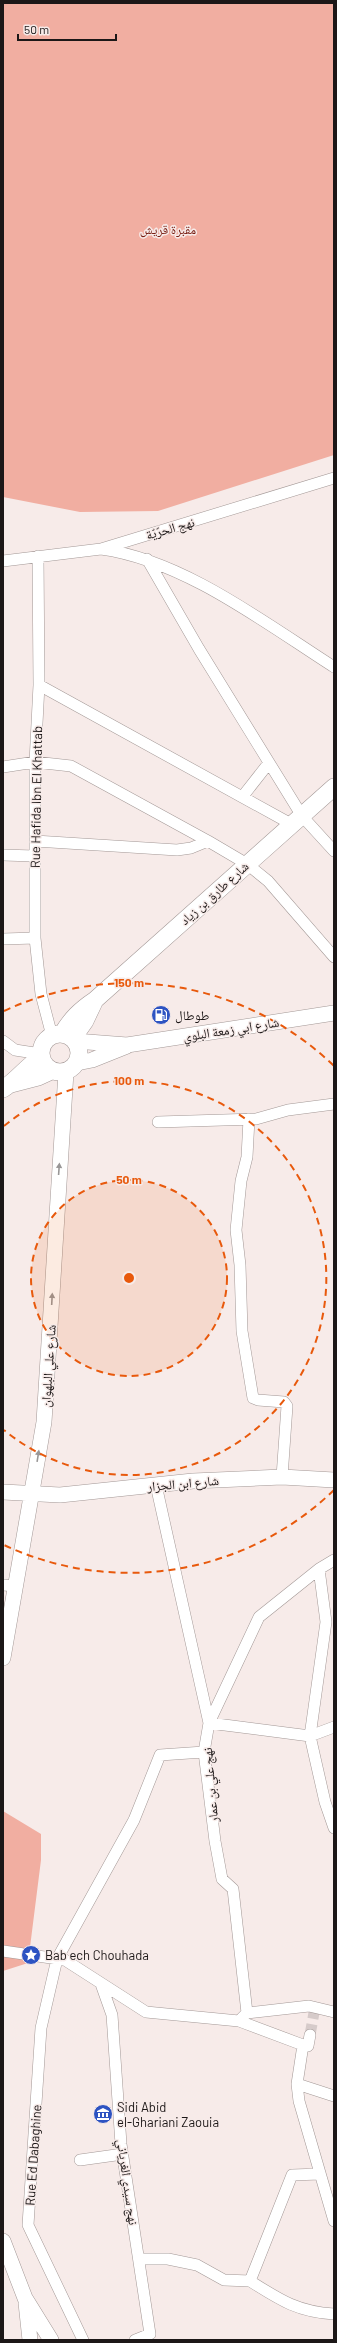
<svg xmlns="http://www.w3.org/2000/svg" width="337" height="2343" font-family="Barlow,'Noto Naskh Arabic',sans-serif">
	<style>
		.green { fill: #f1aea1 }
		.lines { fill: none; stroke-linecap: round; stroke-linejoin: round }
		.street-tunnel { stroke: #d6cbca; stroke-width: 11; stroke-dasharray: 11 5.5; stroke-linecap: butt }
		.street-casing { stroke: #a39896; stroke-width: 12 }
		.secondary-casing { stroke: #a39896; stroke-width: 16 }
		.primary-casing { stroke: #a39896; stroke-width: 18 }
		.street { stroke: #fff; stroke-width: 11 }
		.secondary { stroke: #fff; stroke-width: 15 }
		.primary { stroke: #fff; stroke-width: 17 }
		.oneway { fill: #999797 }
		.ring { fill: none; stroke: #e8590c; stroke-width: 2; stroke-dasharray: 7 5 }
		.labels { text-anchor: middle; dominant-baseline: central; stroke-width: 3; stroke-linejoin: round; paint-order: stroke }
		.park-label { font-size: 13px; fill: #781d11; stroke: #f7ebe9 }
		.street-label { font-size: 13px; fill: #1c1717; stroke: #f7ebe9 }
		.poi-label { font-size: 13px; fill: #1c1717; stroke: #f7ebe9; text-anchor: start }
		.centre { fill: #e8590c; stroke: #f7ebe9; stroke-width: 2 }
		.ring-label { font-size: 12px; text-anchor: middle; font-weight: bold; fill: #e8590c; stroke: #f7ebe9; stroke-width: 3; stroke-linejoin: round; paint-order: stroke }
	</style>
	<rect width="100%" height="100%" fill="#f7ebe9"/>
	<path class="green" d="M 3,3 L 334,3 L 334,455 L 158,511 L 80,512 L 3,497 Z
		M 3,1811 L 41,1834 L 41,1860 L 28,1963 L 3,1971 Z"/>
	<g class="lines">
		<path class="street-tunnel" d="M 310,2035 L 315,2007"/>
		<g class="street-casing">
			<path id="street" d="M 101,549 C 183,560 265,623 334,667
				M 38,556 L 39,685 L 35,762 L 35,938 L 41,994 L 52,1036
				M 147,559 L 199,649 L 302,816 L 334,851
				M 3,561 L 101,549 L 334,478
				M 39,685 L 293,825
				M 3,767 L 35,762 L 71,766 L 208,841 L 247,864 L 268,881 L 334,957
				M 243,796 L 268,764
				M 35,841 L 177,850 L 191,848 L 208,841
				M 3,855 L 34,856
				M 3,939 L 35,938
				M 3,1041 L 15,1050 L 41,1054
				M 249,1119 L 247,1157 L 241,1181 L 236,1230 L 240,1265 L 242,1331 L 253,1398 L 258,1400 L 284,1402 L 287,1406 L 282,1477
				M 158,1122 L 256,1119 L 288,1110 L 334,1104
				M 156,1485 L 209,1723 L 204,1752 L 215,1841 L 222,1879 L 233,1889 L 247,2013
				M 334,1560 L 319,1569 L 259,1617 L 209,1723 L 310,1736 L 334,1727
				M 319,1569 L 326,1622 L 310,1736 L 325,1802 L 334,1828
				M 3,1585 L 17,1586
				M 3,1951 L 65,1960 L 146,2012 L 239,2021 L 247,2013 L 309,2006 L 334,2012
				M 101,1984 L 112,2015 L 121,2144 L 150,2334 L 135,2340
				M 239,2021 L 303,2045 L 297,2084 L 299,2101 L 334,2221
				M 303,2045 L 308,2046 L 310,2035
				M 297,2084 L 334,2096
				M 80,2160 L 123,2154
				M 139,2259 L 168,2259 L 197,2265 L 224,2280 L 250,2281 L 292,2175 L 320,2174
				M 250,2281 C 280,2300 298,2312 334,2314
				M 83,2340 L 28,2225 L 41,2028 L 57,1959 L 134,1820 L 160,1755 L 204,1752"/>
		</g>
		<g class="secondary-casing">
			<path id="secondary" d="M 75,1041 L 127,1045 L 334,1013
				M 77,1063 L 92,1060 L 127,1046
				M 3,1492 L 60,1495 L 193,1481 L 282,1477 L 334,1480
				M 3,1658 L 44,1422 L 66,1072
				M 3,2241 L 25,2298 L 51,2340
				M 26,2303 L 30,2340"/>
		</g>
		<g class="primary-casing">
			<path id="primary" d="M41 1053a19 19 0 1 1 38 0a19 19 0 1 1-38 0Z
				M 62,1034 C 71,1019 80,1010 95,1000 L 334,787
				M 73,1038 L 85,1021 L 94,1002
				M 11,1084 L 38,1077 L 51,1071
				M 3,1089 C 17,1080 27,1066 41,1057"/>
		</g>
		<use href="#street" class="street"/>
		<use href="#secondary" class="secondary"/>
		<use href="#primary" class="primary"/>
	</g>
	<defs><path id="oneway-solid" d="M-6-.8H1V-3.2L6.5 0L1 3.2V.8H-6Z"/></defs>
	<g class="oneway">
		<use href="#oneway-solid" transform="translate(59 1169) rotate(-86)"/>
		<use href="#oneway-solid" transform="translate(52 1299) rotate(-87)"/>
		<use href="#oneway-solid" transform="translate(38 1456) rotate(-81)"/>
	</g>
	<circle cx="129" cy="1278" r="98" fill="#e8590c" fill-opacity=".12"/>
	<g class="ring">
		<circle cx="129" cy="1278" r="98"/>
		<path d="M4 1126A197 197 0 1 1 4 1430"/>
		<path d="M334 1490A295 295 0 0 1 4 1545M4 1011A295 295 0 0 1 334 1066"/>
	</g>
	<defs>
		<g id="fuel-disc" transform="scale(1)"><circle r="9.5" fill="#2d53c2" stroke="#f7ebe9"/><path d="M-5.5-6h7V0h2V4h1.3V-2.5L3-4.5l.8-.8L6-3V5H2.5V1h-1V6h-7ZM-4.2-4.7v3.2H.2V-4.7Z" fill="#fff"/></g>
		<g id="sight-disc" transform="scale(1)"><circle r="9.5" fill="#2d53c2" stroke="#f7ebe9"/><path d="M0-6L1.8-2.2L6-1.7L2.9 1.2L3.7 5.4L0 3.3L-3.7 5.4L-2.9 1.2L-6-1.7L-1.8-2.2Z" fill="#fff"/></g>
		<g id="museum-disc" transform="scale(1)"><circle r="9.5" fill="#2d53c2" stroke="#f7ebe9"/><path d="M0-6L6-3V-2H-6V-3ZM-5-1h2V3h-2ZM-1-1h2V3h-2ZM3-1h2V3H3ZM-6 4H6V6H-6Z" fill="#fff"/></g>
	</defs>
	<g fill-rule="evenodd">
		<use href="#fuel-disc" x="161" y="1015"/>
		<use href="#sight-disc" x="31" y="1955"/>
		<use href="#museum-disc" x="103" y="2114"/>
	</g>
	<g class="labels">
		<g class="park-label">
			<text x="168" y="229">مقبرة قريش</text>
		</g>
		<g class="street-label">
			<text transform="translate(170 528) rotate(-16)">نهج الحرّيّة</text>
			<text transform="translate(36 797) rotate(-89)">Rue Hafida Ibn El Khattab</text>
			<text transform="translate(214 893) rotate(-42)">شارع طارق بن زياد</text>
			<text transform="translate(231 1029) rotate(-9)">شارع ابي زمعة البلوي</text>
			<text transform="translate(48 1366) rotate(-86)">شارع علي البلهوان</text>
			<text transform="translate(183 1483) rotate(-5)">شارع ابن الجزار</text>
			<text transform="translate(210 1785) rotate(-95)">نهج علي بن عمار</text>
			<text transform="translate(33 2155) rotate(-86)">Rue Ed Dabaghine</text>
			<text transform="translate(128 2182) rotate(82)">نهج سيدي الغرياني</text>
		</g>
		<g class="poi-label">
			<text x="175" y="1015">طوطال</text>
			<text x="45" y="1955">Bab ech Chouhada</text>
			<text x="117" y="2107">Sidi Abid<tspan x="117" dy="15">el-Ghariani Zaouia</tspan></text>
		</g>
	</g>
	<circle cx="129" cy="1278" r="6" class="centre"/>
	<g class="ring-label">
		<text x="129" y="987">150 m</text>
		<text x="129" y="1085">100 m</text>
		<text x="129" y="1184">50 m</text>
	</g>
	<rect width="337" height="2343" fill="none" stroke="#1c1717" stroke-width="8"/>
	<path d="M18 34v6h98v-6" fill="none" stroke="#1c1717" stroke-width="2"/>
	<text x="24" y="34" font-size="12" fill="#1c1717" stroke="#f7ebe9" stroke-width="3" paint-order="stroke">50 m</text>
</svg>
